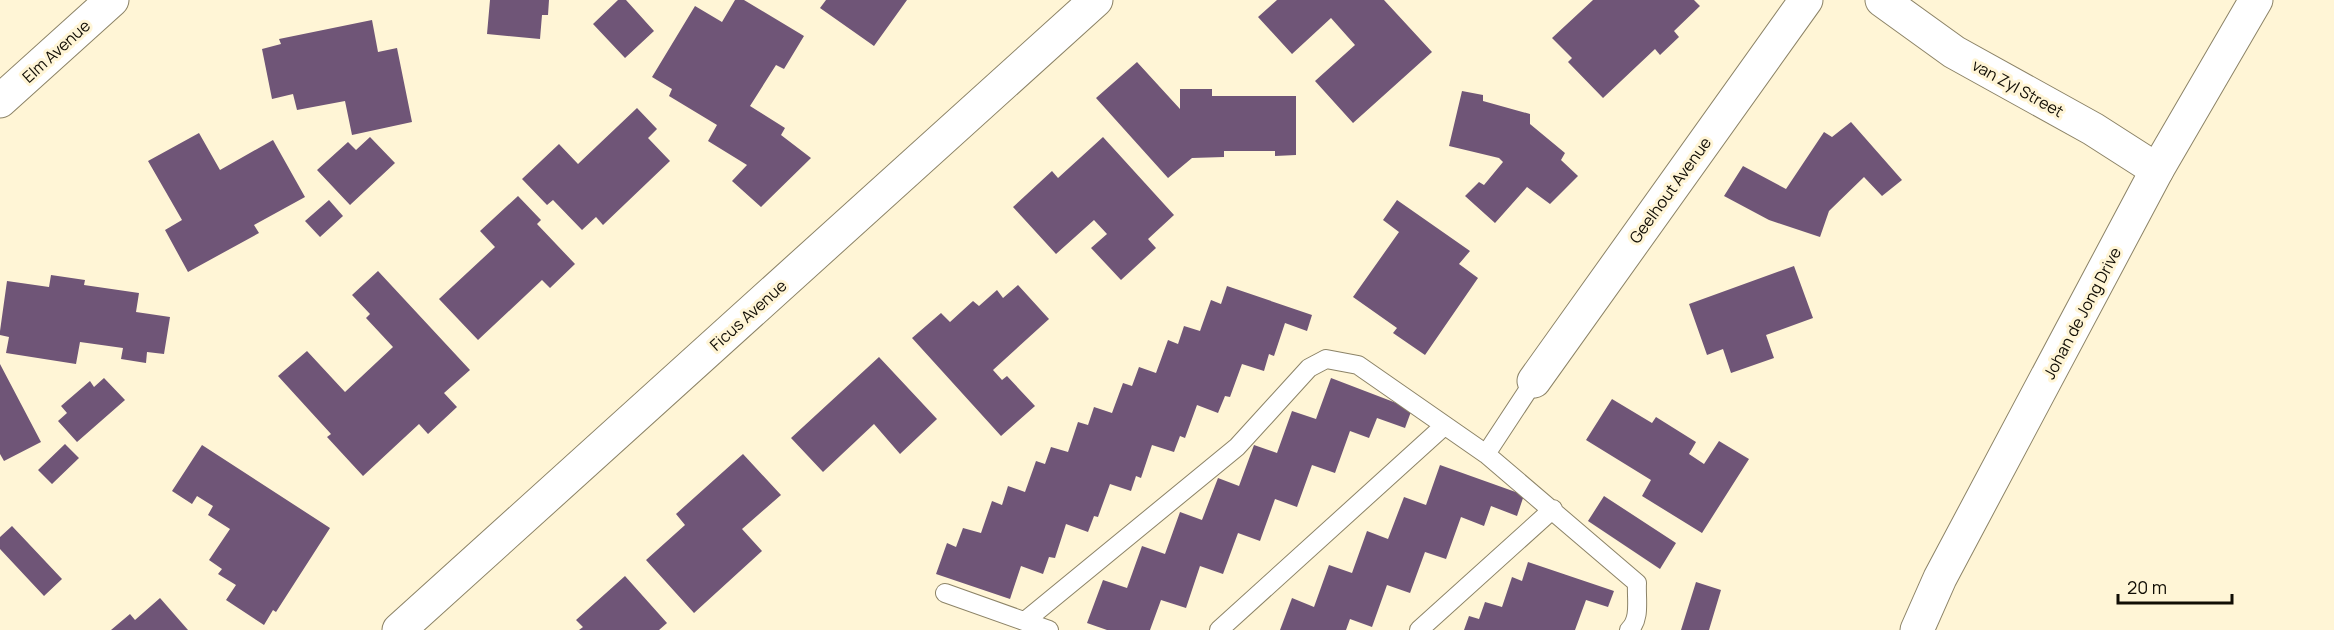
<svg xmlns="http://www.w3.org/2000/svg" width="2334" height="630" font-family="Manrope,sans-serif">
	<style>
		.building { fill: #6f5577 }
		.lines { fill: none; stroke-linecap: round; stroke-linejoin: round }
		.lane-casing { stroke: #8c8367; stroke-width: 20 }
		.street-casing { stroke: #8c8367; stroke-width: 35 }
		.secondary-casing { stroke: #8c8367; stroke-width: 35 }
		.lane { stroke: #fff; stroke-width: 18 }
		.street { stroke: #fff; stroke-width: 33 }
		.secondary { stroke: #fff; stroke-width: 33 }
		.labels { text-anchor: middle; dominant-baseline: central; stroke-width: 6; stroke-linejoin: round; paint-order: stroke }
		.street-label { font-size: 16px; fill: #110d04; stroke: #fff5d6 }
	</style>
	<rect width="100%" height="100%" fill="#fff5d6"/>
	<path class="building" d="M 490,0 L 549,0 L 548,15 L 542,15 L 540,39 L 487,34 Z
		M 618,0 L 626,0 L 654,31 L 625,58 L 593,24 Z
		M 735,0 L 744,0 L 804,36 L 784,69 L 776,65 L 750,106 L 785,128 L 781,135 L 811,158 L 761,207 L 732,181 L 747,165 L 708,141 L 717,125 L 669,96 L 672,89 L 652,77 L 695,6 L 722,22 Z
		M 826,0 L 907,0 L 874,46 L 820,8 Z
		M 1277,0 L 1384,0 L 1432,52 L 1353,123 L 1315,81 L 1355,45 L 1331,18 L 1292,54 L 1258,17 Z
		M 1593,0 L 1694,0 L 1700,6 L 1674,31 L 1679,37 L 1660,55 L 1655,49 L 1603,98 L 1568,62 L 1572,58 L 1552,38 Z
		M 372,20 L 378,52 L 397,48 L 412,122 L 352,135 L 345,101 L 297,110 L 293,94 L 272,99 L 262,49 L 281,44 L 279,39 Z
		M 1137,62 L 1180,109 L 1180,89 L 1212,89 L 1212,96 L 1296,96 L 1296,155 L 1275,156 L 1275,151 L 1224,151 L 1224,157 L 1192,158 L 1168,178 L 1096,98 Z
		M 1462,91 L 1483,95 L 1483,101 L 1530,114 L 1530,124 L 1565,153 L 1561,160 L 1578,176 L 1550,204 L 1527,187 L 1495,223 L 1465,196 L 1479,182 L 1484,185 L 1503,162 L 1499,158 L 1449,146 Z
		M 637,108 L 657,129 L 648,138 L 670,161 L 603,225 L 596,217 L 582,230 L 553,200 L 547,205 L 522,179 L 559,144 L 578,164 Z
		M 1851,122 L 1902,180 L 1882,196 L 1864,177 L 1829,211 L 1820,237 L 1769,220 L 1724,196 L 1743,166 L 1786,189 L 1824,132 L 1832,137 Z
		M 199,133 L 220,170 L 273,140 L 305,197 L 254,225 L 259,233 L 188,272 L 165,230 L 182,220 L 148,161 Z
		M 370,137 L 395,163 L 350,205 L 317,170 L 348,142 L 356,150 Z
		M 1103,137 L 1174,215 L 1148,239 L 1156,248 L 1121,280 L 1091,248 L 1107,234 L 1094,220 L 1056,254 L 1013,207 L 1052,171 L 1058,178 Z
		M 518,196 L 541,220 L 537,224 L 575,264 L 550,288 L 542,280 L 478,340 L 439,299 L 495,247 L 480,231 Z
		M 329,200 L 343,216 L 320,237 L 305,221 Z
		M 1397,200 L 1470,251 L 1459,264 L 1478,278 L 1425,355 L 1393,333 L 1397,328 L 1353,297 L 1399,232 L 1383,220 Z
		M 1794,266 L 1813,318 L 1766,335 L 1774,358 L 1731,373 L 1723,349 L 1707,355 L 1689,304 Z
		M 378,271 L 470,370 L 444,393 L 457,407 L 428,434 L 419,424 L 363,476 L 327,437 L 331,434 L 278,376 L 307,351 L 345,392 L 393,347 L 366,318 L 370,314 L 352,295 Z
		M 51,275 L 85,280 L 84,285 L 139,293 L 136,312 L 170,317 L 164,354 L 147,352 L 146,363 L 121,359 L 123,348 L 80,342 L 76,364 L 6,353 L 9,337 L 0,335 L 0,331 L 7,281 L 49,287 Z
		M 1018,285 L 1049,319 L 993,370 L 1002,380 L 1007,376 L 1035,406 L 1001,436 L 912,338 L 941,313 L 950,322 L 973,301 L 979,306 L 997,290 L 1003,298 Z
		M 1227,286 L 1312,315 L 1307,331 L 1285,323 L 1274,356 L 1269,354 L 1264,371 L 1242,364 L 1230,397 L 1225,396 L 1218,413 L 1197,405 L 1185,438 L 1180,436 L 1174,452 L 1152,445 L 1141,478 L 1136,476 L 1131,491 L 1110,484 L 1098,517 L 1094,516 L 1088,532 L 1066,524 L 1055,558 L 1049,557 L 1043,574 L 1021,566 L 1010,599 L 936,574 L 947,543 L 956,547 L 963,528 L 981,533 L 992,501 L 1002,505 L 1008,486 L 1025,492 L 1036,461 L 1045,464 L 1051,447 L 1068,452 L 1078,422 L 1088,425 L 1094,407 L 1112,413 L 1123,383 L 1132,386 L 1139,367 L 1156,373 L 1168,340 L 1178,344 L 1184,326 L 1200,331 L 1211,300 L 1221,304 Z
		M 879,357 L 937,419 L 900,454 L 874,424 L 823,472 L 791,438 Z
		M 0,364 L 41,442 L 4,461 L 0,454 Z
		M 104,378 L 125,400 L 77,442 L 58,421 L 67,413 L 61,406 L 90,381 L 94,387 Z
		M 1331,378 L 1412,409 L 1405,428 L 1377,418 L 1369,438 L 1350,431 L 1335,473 L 1312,465 L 1297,507 L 1275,499 L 1260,541 L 1238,533 L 1223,574 L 1200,566 L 1186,608 L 1161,600 L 1150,630 L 1107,630 L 1087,623 L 1103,580 L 1127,588 L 1142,546 L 1165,554 L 1180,512 L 1202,520 L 1218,478 L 1239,486 L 1254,445 L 1277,453 L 1292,411 L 1316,419 Z
		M 1612,399 L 1652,423 L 1656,417 L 1696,442 L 1689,454 L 1704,464 L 1719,441 L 1749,459 L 1702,533 L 1642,496 L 1651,480 L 1586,440 Z
		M 65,444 L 79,458 L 52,484 L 38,470 Z
		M 202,445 L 330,528 L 276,612 L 273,610 L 264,625 L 226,600 L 236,585 L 218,574 L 222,569 L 209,560 L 230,529 L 208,515 L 213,506 L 197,496 L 192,504 L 172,491 Z
		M 743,454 L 781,495 L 742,529 L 762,551 L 694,613 L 646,560 L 685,525 L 676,514 Z
		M 1440,465 L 1524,495 L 1517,516 L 1491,506 L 1484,526 L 1461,517 L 1446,559 L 1425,552 L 1410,593 L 1387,585 L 1372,627 L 1350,619 L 1346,630 L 1280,630 L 1292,598 L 1314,607 L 1329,565 L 1352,573 L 1367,531 L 1388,539 L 1404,497 L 1426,505 Z
		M 1604,496 L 1676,543 L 1660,569 L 1588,521 Z
		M 12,526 L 62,579 L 44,596 L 0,549 L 0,537 Z
		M 1528,562 L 1614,591 L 1608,607 L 1586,600 L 1575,630 L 1464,630 L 1469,616 L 1479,619 L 1485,602 L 1502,607 L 1512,577 L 1522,581 Z
		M 625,576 L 667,623 L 659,630 L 579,630 L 583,627 L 576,620 Z
		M 1696,582 L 1721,590 L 1709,630 L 1681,630 Z
		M 160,598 L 188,630 L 111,630 L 130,614 L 135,620 Z"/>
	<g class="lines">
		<g class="lane-casing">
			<path id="lane" d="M 1486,454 L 1534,381
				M 945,593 L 1049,630
				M 1025,621 L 1237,447 L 1309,368 L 1326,359 L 1358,365 L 1486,454 L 1637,583 C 1636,599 1641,619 1629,630
				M 1219,630 L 1444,426
				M 1419,630 L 1553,509"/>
		</g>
		<g class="street-casing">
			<path id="street" d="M 1882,0 L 1954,52 L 2093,129 L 2157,170
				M 0,101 L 112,0
				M 1534,381 L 1806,0
				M 399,630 L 1096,0"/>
		</g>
		<g class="secondary-casing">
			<path id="secondary" d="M 1917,630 L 1940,578 L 2157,170 L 2256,0"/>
		</g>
		<use href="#lane" class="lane"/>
		<use href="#street" class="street"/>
		<use href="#secondary" class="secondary"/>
	</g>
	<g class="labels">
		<g class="street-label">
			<text transform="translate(56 51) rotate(-42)">Elm Avenue</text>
			<text transform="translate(2018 88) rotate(29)">van Zyl Street</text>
			<text transform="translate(1670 190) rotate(-54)">Geelhout Avenue</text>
			<text transform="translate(2082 313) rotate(-62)">Johan de Jong Drive</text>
			<text transform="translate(748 315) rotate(-42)">Ficus Avenue</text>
		</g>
	</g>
	<path d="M2118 594v9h114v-9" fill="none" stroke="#110d04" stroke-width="3"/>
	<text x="2127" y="594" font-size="18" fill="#110d04" stroke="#fff5d6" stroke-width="4.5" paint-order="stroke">20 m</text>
</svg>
